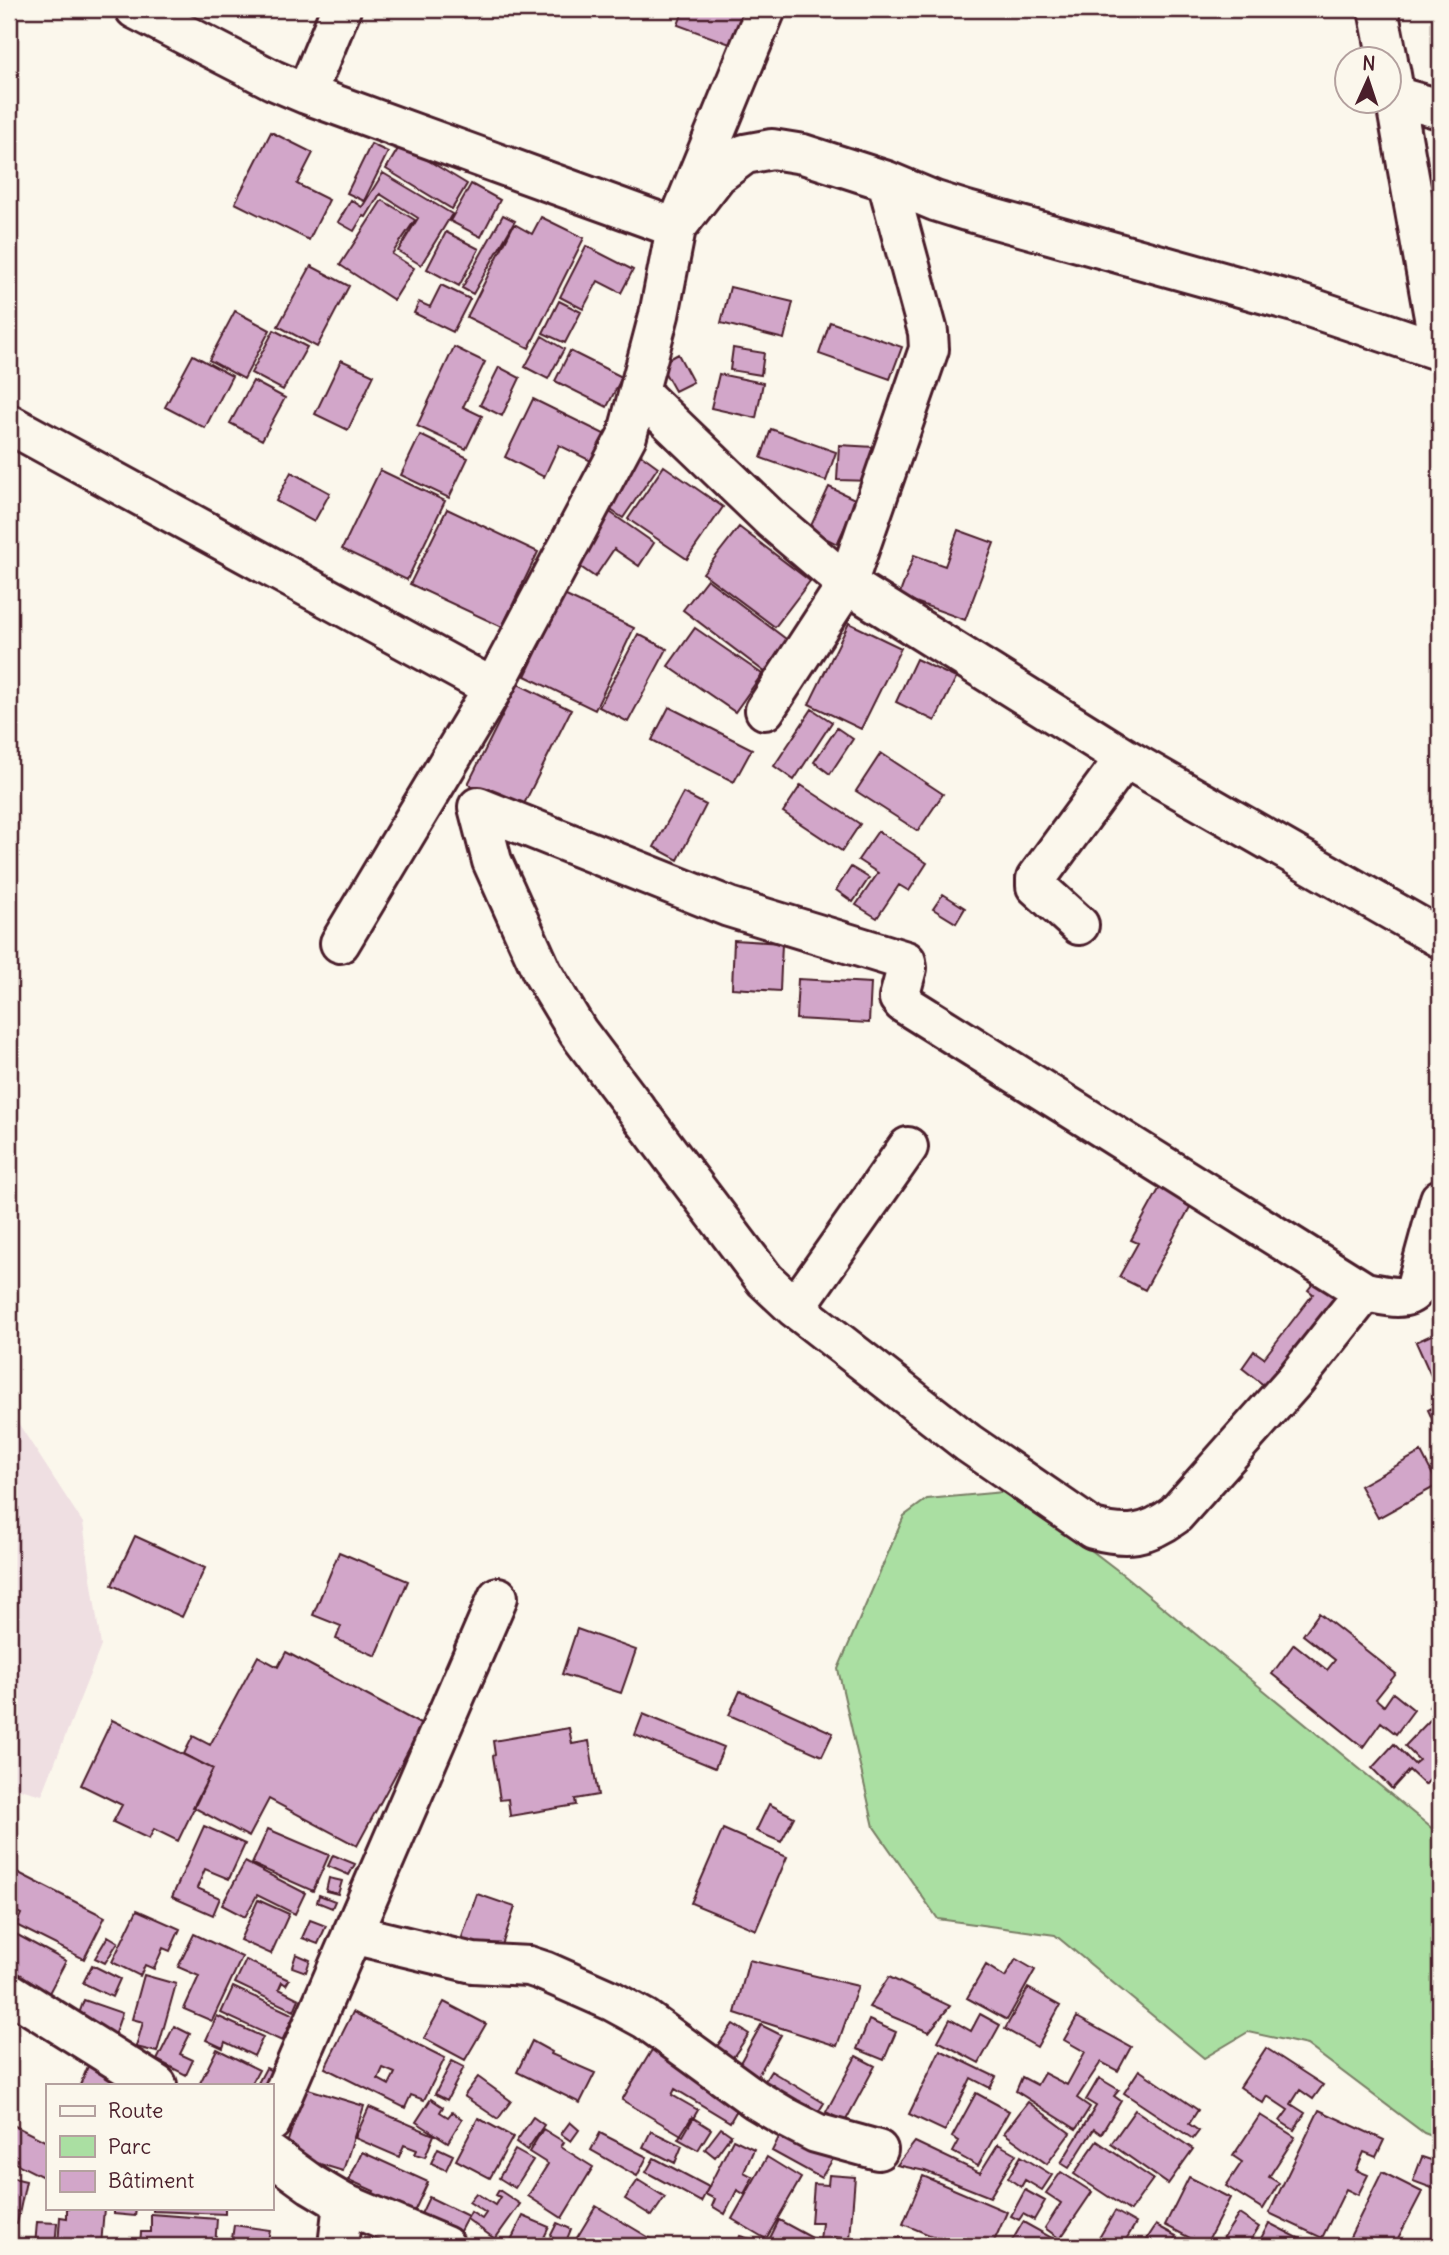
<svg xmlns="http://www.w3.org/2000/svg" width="1449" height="2255" font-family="Delius,sans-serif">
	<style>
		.built { fill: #efdfe2 }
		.green { fill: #aadfa2; stroke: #7a7f66; stroke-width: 2 }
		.building { fill: #d2a6c9; stroke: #4a1f2b; stroke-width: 2; fill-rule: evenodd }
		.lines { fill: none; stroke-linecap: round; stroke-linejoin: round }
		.minor-casing { stroke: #4a1f2b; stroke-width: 44 }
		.minor { stroke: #fbf7ec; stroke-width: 38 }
	</style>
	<rect width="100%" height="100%" fill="#fbf7ec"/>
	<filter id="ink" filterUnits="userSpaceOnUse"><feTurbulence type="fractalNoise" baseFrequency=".0143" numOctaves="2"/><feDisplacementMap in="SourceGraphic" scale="14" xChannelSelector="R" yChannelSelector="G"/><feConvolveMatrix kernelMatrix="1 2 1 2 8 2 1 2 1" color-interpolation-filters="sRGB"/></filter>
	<g filter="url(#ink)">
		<path class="built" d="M 9,1409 L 83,1523 L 101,1646 L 42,1795 L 9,1786 Z"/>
		<path class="green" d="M 1014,1491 L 1125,1576 L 1440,1835 L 1440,2139 L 1424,2133 L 1307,2045 L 1248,2032 L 1204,2058 L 1055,1935 L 938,1919 L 874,1827 L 838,1669 L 904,1516 L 927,1499 Z"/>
		<path class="building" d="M 684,9 L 752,9 L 738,47 L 678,25 Z
			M 271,132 L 313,153 L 297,184 L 329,200 L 309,240 L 235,203 Z
			M 371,144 L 388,152 L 364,201 L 347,193 Z
			M 401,144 L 467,184 L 452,209 L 386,169 Z
			M 383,173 L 452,214 L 421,265 L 398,251 L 418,218 L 380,194 L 366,217 L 363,216 L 354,231 L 338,222 L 351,200 L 362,207 Z
			M 471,184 L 500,200 L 481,237 L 450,221 Z
			M 382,200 L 415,220 L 392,254 L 414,268 L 394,300 L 340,265 Z
			M 503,215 L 515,221 L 473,294 L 462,288 Z
			M 541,217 L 584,238 L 529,348 L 467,317 L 514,224 L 532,234 Z
			M 446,232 L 479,249 L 459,286 L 427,269 Z
			M 586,246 L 633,270 L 621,293 L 598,281 L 583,309 L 560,297 Z
			M 311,266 L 349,286 L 317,347 L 278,326 Z
			M 441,285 L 470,299 L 453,332 L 414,313 L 419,302 L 430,307 Z
			M 730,287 L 793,302 L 784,339 L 721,323 Z
			M 559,301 L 581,312 L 565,343 L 543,333 Z
			M 235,311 L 270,330 L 244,379 L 209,360 Z
			M 830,322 L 902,347 L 890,379 L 819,354 Z
			M 274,330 L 307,347 L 283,390 L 251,373 Z
			M 542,336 L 564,349 L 548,379 L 525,367 Z
			M 454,347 L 485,362 L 463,407 L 482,416 L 466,449 L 417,426 Z
			M 733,348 L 764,353 L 761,375 L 730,370 Z
			M 570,351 L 622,377 L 607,407 L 555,381 Z
			M 678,354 L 693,382 L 675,391 L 660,364 Z
			M 193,355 L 232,376 L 205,428 L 165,407 Z
			M 341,360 L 374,375 L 348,430 L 315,414 Z
			M 499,367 L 520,378 L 502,416 L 480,405 Z
			M 719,374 L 763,383 L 756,418 L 711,408 Z
			M 253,381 L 285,398 L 262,440 L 230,423 Z
			M 533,399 L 610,437 L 597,464 L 559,445 L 544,477 L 505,457 Z
			M 771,429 L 836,452 L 826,481 L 761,458 Z
			M 420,435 L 468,458 L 449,498 L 401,475 Z
			M 839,445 L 874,447 L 872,481 L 837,480 Z
			M 636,451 L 658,467 L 623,518 L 600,503 Z
			M 664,466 L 723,507 L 687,559 L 628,519 Z
			M 380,470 L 445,501 L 407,580 L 342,549 Z
			M 291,472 L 330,493 L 314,522 L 276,501 Z
			M 829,487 L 857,500 L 837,544 L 809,530 Z
			M 604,508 L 654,543 L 639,566 L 614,549 L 595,577 L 569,559 Z
			M 447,509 L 538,552 L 502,627 L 410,584 Z
			M 739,527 L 810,581 L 775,627 L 703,573 Z
			M 958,530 L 994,543 L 965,620 L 899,596 L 914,555 L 945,566 Z
			M 707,579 L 790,642 L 766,673 L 683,610 Z
			M 564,595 L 634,628 L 595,710 L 525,676 Z
			M 849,623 L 901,648 L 861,729 L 809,704 Z
			M 695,628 L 762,674 L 735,712 L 668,666 Z
			M 638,634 L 667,649 L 628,722 L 599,707 Z
			M 916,659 L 956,678 L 935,721 L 896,702 Z
			M 518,684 L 571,710 L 521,810 L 468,784 Z
			M 669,707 L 752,749 L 734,782 L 652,740 Z
			M 812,709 L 832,722 L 794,780 L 774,766 Z
			M 837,728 L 853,739 L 830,774 L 814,762 Z
			M 881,753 L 943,794 L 918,831 L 856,791 Z
			M 801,785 L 860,824 L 842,851 L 783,812 Z
			M 683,793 L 706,805 L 678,860 L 654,847 Z
			M 878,831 L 927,863 L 909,891 L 899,885 L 877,918 L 856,905 L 878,873 L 858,860 Z
			M 851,867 L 869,878 L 853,902 L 836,890 Z
			M 943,894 L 965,908 L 956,923 L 933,909 Z
			M 734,940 L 782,943 L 780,991 L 732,988 Z
			M 798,979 L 871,983 L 869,1023 L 796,1019 Z
			M 1163,1182 L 1195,1198 L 1145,1290 L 1119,1277 L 1138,1243 L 1131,1240 Z
			M 1322,1272 L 1346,1291 L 1270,1390 L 1242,1368 L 1254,1351 L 1264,1358 L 1313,1294 L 1308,1290 Z
			M 1440,1331 L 1440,1396 L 1416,1342 Z
			M 1440,1404 L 1440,1434 L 1439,1434 L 1428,1410 Z
			M 1421,1452 L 1438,1485 L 1378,1518 L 1360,1486 Z
			M 135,1536 L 205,1568 L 182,1617 L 112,1585 Z
			M 339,1552 L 408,1581 L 376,1656 L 336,1639 L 341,1626 L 313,1615 Z
			M 1319,1613 L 1396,1674 L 1376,1699 L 1384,1706 L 1393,1693 L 1414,1710 L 1396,1734 L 1381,1722 L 1363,1747 L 1272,1674 L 1294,1644 L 1327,1670 L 1335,1660 L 1303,1635 Z
			M 577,1629 L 636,1650 L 621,1693 L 562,1674 Z
			M 286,1652 L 422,1725 L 357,1846 L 269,1799 L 249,1837 L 193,1807 L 213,1769 L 184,1754 L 193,1736 L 210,1745 L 258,1656 L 278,1667 Z
			M 1440,1690 L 1440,1715 L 1429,1707 Z
			M 740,1691 L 833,1733 L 822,1756 L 729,1715 Z
			M 643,1714 L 724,1747 L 715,1768 L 635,1735 Z
			M 112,1720 L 213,1769 L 178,1841 L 154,1829 L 149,1839 L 113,1822 L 122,1805 L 81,1785 Z
			M 1430,1720 L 1440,1730 L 1440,1769 L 1425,1785 L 1409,1770 L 1392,1789 L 1372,1768 L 1394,1744 L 1414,1764 L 1419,1760 L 1405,1746 Z
			M 569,1728 L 572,1744 L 589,1741 L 598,1795 L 575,1799 L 576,1805 L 510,1816 L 508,1799 L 500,1800 L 493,1756 L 495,1755 L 493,1741 Z
			M 769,1804 L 794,1817 L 781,1842 L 756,1831 Z
			M 204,1826 L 245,1844 L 229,1879 L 205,1869 L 197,1888 L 220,1898 L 213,1915 L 172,1897 Z
			M 268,1829 L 329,1855 L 313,1891 L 252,1864 Z
			M 723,1829 L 787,1857 L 756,1930 L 691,1903 Z
			M 333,1855 L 355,1864 L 349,1875 L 328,1866 Z
			M 245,1862 L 305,1893 L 295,1914 L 257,1895 L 245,1917 L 222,1905 Z
			M 9,1868 L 105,1917 L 84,1959 L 16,1925 L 21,1914 L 9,1908 Z
			M 329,1878 L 342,1881 L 338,1894 L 326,1891 Z
			M 477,1894 L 515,1907 L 497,1960 L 459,1946 Z
			M 319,1895 L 335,1901 L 332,1908 L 317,1902 Z
			M 258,1900 L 289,1914 L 271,1954 L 240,1940 Z
			M 137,1910 L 180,1929 L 170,1951 L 163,1948 L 154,1969 L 145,1965 L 140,1976 L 112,1962 Z
			M 310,1920 L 326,1926 L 318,1944 L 302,1938 Z
			M 12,1932 L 66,1961 L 49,1993 L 9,1972 L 9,1939 Z
			M 194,1934 L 242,1957 L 212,2021 L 184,2009 L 199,1976 L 178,1967 Z
			M 108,1936 L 118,1942 L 105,1963 L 95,1958 Z
			M 296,1954 L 310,1960 L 306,1972 L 292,1967 Z
			M 1016,1959 L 1035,1970 L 1007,2020 L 967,1998 L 986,1965 L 1005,1977 Z
			M 246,1960 L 289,1980 L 286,1985 L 282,1982 L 279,1989 L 299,1999 L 294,2011 L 235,1983 Z
			M 749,1960 L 858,1986 L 837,2046 L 735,2013 Z
			M 92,1965 L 120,1979 L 112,1997 L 83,1983 Z
			M 144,1975 L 176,1984 L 157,2052 L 136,2047 L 143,2022 L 132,2019 Z
			M 889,1977 L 950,2006 L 929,2032 L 869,2007 Z
			M 233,1987 L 294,2015 L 282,2041 L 221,2013 Z
			M 1028,1988 L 1060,2006 L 1037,2047 L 1005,2029 Z
			M 84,2000 L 122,2013 L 114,2036 L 76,2022 Z
			M 444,2002 L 486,2024 L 465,2060 L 424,2038 Z
			M 353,2012 L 445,2058 L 424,2100 L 411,2095 L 405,2108 L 325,2068 ZM 383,2068 L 395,2073 L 389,2085 L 378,2079 Z
			M 980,2014 L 1000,2025 L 979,2063 L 938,2041 L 950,2019 L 971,2031 Z
			M 217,2016 L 263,2037 L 254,2056 L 225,2042 L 223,2048 L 206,2040 Z
			M 1077,2017 L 1131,2047 L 1118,2071 L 1101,2062 L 1077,2098 L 1090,2107 L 1076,2129 L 1016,2091 L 1022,2077 L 1037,2085 L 1044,2073 L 1067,2085 L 1085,2052 L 1064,2040 Z
			M 869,2020 L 896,2032 L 884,2060 L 857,2049 Z
			M 733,2024 L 749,2034 L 729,2063 L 713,2052 Z
			M 761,2025 L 781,2035 L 755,2081 L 736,2070 Z
			M 174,2026 L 190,2034 L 180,2054 L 193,2060 L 186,2075 L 157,2060 Z
			M 532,2041 L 552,2052 L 551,2054 L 595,2073 L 580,2103 L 517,2072 Z
			M 653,2048 L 742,2101 L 730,2122 L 675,2089 L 672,2095 L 698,2110 L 683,2136 L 622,2100 Z
			M 1266,2048 L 1323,2085 L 1313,2099 L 1300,2090 L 1291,2104 L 1305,2113 L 1294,2130 L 1280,2121 L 1288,2110 L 1267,2096 L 1263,2103 L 1240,2087 Z
			M 217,2049 L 259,2070 L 251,2085 L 199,2085 Z
			M 940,2050 L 996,2077 L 990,2088 L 971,2078 L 945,2131 L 909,2114 Z
			M 856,2056 L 875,2066 L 845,2122 L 826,2112 Z
			M 452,2061 L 464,2067 L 447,2100 L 435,2094 Z
			M 88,2066 L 114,2078 L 111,2085 L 80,2085 Z
			M 266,2068 L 279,2074 L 271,2085 L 257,2085 Z
			M 1139,2070 L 1198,2110 L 1189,2124 L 1199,2131 L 1193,2139 L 1124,2093 Z
			M 771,2071 L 824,2103 L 814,2119 L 761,2087 Z
			M 478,2077 L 511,2101 L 498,2119 L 464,2096 Z
			M 1099,2078 L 1119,2090 L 1114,2096 L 1121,2101 L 1101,2134 L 1094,2129 L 1069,2168 L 1061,2163 L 1096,2106 L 1086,2100 Z
			M 305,2088 L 364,2106 L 343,2171 L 284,2153 Z
			M 976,2093 L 1009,2111 L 978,2166 L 953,2152 L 959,2141 L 952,2137 Z
			M 431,2099 L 443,2107 L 440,2112 L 448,2117 L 452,2112 L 462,2119 L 448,2142 L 416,2122 Z
			M 1028,2102 L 1070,2133 L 1047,2164 L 1004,2133 Z
			M 369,2107 L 434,2135 L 425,2157 L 415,2154 L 417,2150 L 404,2145 L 399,2157 L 355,2138 Z
			M 1135,2110 L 1193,2149 L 1168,2184 L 1111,2144 Z
			M 1319,2110 L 1384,2140 L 1376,2157 L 1364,2152 L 1356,2170 L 1368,2175 L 1358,2195 L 1346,2189 L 1322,2238 L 1269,2213 Z
			M 1260,2115 L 1295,2137 L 1269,2177 L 1279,2183 L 1263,2209 L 1226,2186 L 1242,2162 L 1233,2156 Z
			M 533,2117 L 544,2125 L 527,2150 L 516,2142 Z
			M 692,2117 L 711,2129 L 698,2150 L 678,2139 Z
			M 478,2118 L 513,2137 L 490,2178 L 456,2160 Z
			M 570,2122 L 579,2130 L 571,2141 L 561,2134 Z
			M 9,2123 L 47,2142 L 47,2179 L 9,2160 Z
			M 721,2128 L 731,2135 L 715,2157 L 705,2149 Z
			M 543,2129 L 564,2142 L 561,2147 L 593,2167 L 562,2218 L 528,2196 L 548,2164 L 529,2152 Z
			M 651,2131 L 682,2146 L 675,2163 L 643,2147 Z
			M 600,2133 L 647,2157 L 637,2176 L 591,2150 Z
			M 781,2133 L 833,2159 L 821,2178 L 772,2151 Z
			M 733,2139 L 754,2149 L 744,2172 L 753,2177 L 744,2194 L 737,2190 L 725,2214 L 712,2206 L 715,2199 L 705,2194 Z
			M 1097,2141 L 1153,2179 L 1130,2211 L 1074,2174 Z
			M 915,2142 L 980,2173 L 998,2144 L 1016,2154 L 990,2197 L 925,2171 L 897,2165 Z
			M 438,2148 L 453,2155 L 446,2170 L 431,2163 Z
			M 515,2150 L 533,2160 L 515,2188 L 499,2178 Z
			M 362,2152 L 428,2182 L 413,2214 L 372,2196 L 374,2191 L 349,2180 Z
			M 1021,2156 L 1052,2175 L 1042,2190 L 1025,2180 L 1021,2187 L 1008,2178 Z
			M 767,2157 L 801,2178 L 766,2239 L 732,2219 Z
			M 1422,2157 L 1440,2163 L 1440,2191 L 1413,2181 Z
			M 654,2158 L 709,2187 L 701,2202 L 646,2172 Z
			M 1061,2172 L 1092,2192 L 1060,2239 L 1045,2228 L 1061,2203 L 1046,2193 Z
			M 1382,2172 L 1422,2192 L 1394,2246 L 1353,2246 L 1347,2243 Z
			M 829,2175 L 855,2177 L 850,2239 L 834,2237 L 834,2241 L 820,2240 L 822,2223 L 811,2223 L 814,2184 L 828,2185 Z
			M 923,2176 L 1007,2212 L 992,2246 L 956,2246 L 903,2224 Z
			M 9,2177 L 26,2181 L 17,2224 L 9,2222 Z
			M 1189,2177 L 1230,2198 L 1205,2246 L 1165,2225 Z
			M 638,2180 L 665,2197 L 652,2216 L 625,2199 Z
			M 499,2190 L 520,2204 L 495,2239 L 467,2219 L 471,2212 L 482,2219 L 486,2213 L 469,2202 L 476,2193 L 495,2205 L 500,2197 L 496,2195 Z
			M 1025,2190 L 1045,2201 L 1034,2220 L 1023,2214 L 1019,2220 L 1011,2216 Z
			M 429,2197 L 468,2216 L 459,2233 L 421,2214 Z
			M 596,2206 L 663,2246 L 572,2246 Z
			M 67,2208 L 104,2208 L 101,2246 L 58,2246 L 60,2217 L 67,2218 Z
			M 114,2208 L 136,2208 L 135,2216 L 114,2214 Z
			M 153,2208 L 225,2208 L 225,2214 L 153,2211 Z
			M 1115,2211 L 1136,2223 L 1122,2246 L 1102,2246 L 1096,2243 Z
			M 151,2214 L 217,2219 L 215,2246 L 140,2246 L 141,2232 L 151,2232 Z
			M 1239,2214 L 1259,2227 L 1247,2246 L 1218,2246 Z
			M 523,2216 L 549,2227 L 540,2246 L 508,2246 Z
			M 779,2220 L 827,2246 L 782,2246 L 769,2240 Z
			M 37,2222 L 57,2223 L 55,2246 L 35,2246 Z
			M 1023,2222 L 1052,2238 L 1047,2246 L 1009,2246 Z
			M 557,2223 L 571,2229 L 565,2244 L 550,2237 Z
			M 1269,2223 L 1306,2242 L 1304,2246 L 1257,2246 Z
			M 234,2225 L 270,2230 L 267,2246 L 231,2246 Z
			M 1156,2225 L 1176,2236 L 1170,2246 L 1143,2245 Z
			M 740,2236 L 761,2242 L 760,2246 L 736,2246 Z
			M 898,2237 L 931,2246 L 894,2246 Z"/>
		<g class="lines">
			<g class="minor-casing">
				<path id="minor" d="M 135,9 L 273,80 L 306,94 L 676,228 L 717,175 L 745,154 L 772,149 L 803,154 L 887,181 L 935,201 L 967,211 L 1294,302 L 1440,351
					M 1378,9 L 1388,60
					M 1390,69 L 1440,351
					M 306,94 L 341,9
					M 1394,96 L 1440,109
					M 639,392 L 772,520 L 847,584 L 1125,758 L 1440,938
					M 9,424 L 493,688
					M 765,710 L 847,584 L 929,349 L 928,332 L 887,181
					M 478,807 L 492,861 L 542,972 L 578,1032 L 765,1280 L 795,1308 L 968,1443 L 1093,1529 C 1126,1538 1147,1536 1175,1515 L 1295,1380 L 1365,1292
					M 478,807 L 729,907 L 906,961 L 907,968 L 899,998 L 903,1003 L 1365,1292 C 1380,1294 1404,1303 1415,1290 L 1440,1199
					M 1079,925 L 1036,886 L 1036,879 L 1125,758
					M 340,943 L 493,688 L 627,436 L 659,315 L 676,228 L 766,9
					M 795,1308 L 908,1147
					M 352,1934 L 473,1963 L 529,1966 L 544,1971 L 612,2001 L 645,2019 L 755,2099 L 787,2118 L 816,2133 L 878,2150
					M 9,1992 L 157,2085
					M 271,2122 L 498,1597
					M 271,2155 L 311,2184 L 343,2203 L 445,2246
					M 338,2246 L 343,2203"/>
			</g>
			<use href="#minor" class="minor"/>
		</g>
	</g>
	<rect width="1449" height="2255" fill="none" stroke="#fbf7ec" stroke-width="35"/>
	<rect x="18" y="18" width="1414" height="2220" fill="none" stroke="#4a1f2b" stroke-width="2.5" filter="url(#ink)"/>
	<rect x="46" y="2084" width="228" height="126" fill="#fbf7ec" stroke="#b4a19f" stroke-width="2"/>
	<rect x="60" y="2106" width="35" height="10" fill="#fbf7ec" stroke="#b4a19f" stroke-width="2"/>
	<text x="108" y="2118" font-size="21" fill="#4a1f2b">Route</text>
	<rect x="60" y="2136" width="35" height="21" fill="#aadfa2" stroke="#b4a19f" stroke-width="2"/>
	<text x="108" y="2154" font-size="21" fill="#4a1f2b">Parc</text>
	<rect x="60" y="2171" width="35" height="21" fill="#d2a6c9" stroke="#b4a19f" stroke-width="2"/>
	<text x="108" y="2188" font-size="21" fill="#4a1f2b">Bâtiment</text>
	<g transform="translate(1368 80) rotate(3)"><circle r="33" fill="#fbf7ec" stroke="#b4a19f" stroke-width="2"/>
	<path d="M0-5L12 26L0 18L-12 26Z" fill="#4a1f2b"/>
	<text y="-10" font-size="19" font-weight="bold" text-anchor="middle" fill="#4a1f2b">N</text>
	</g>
</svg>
